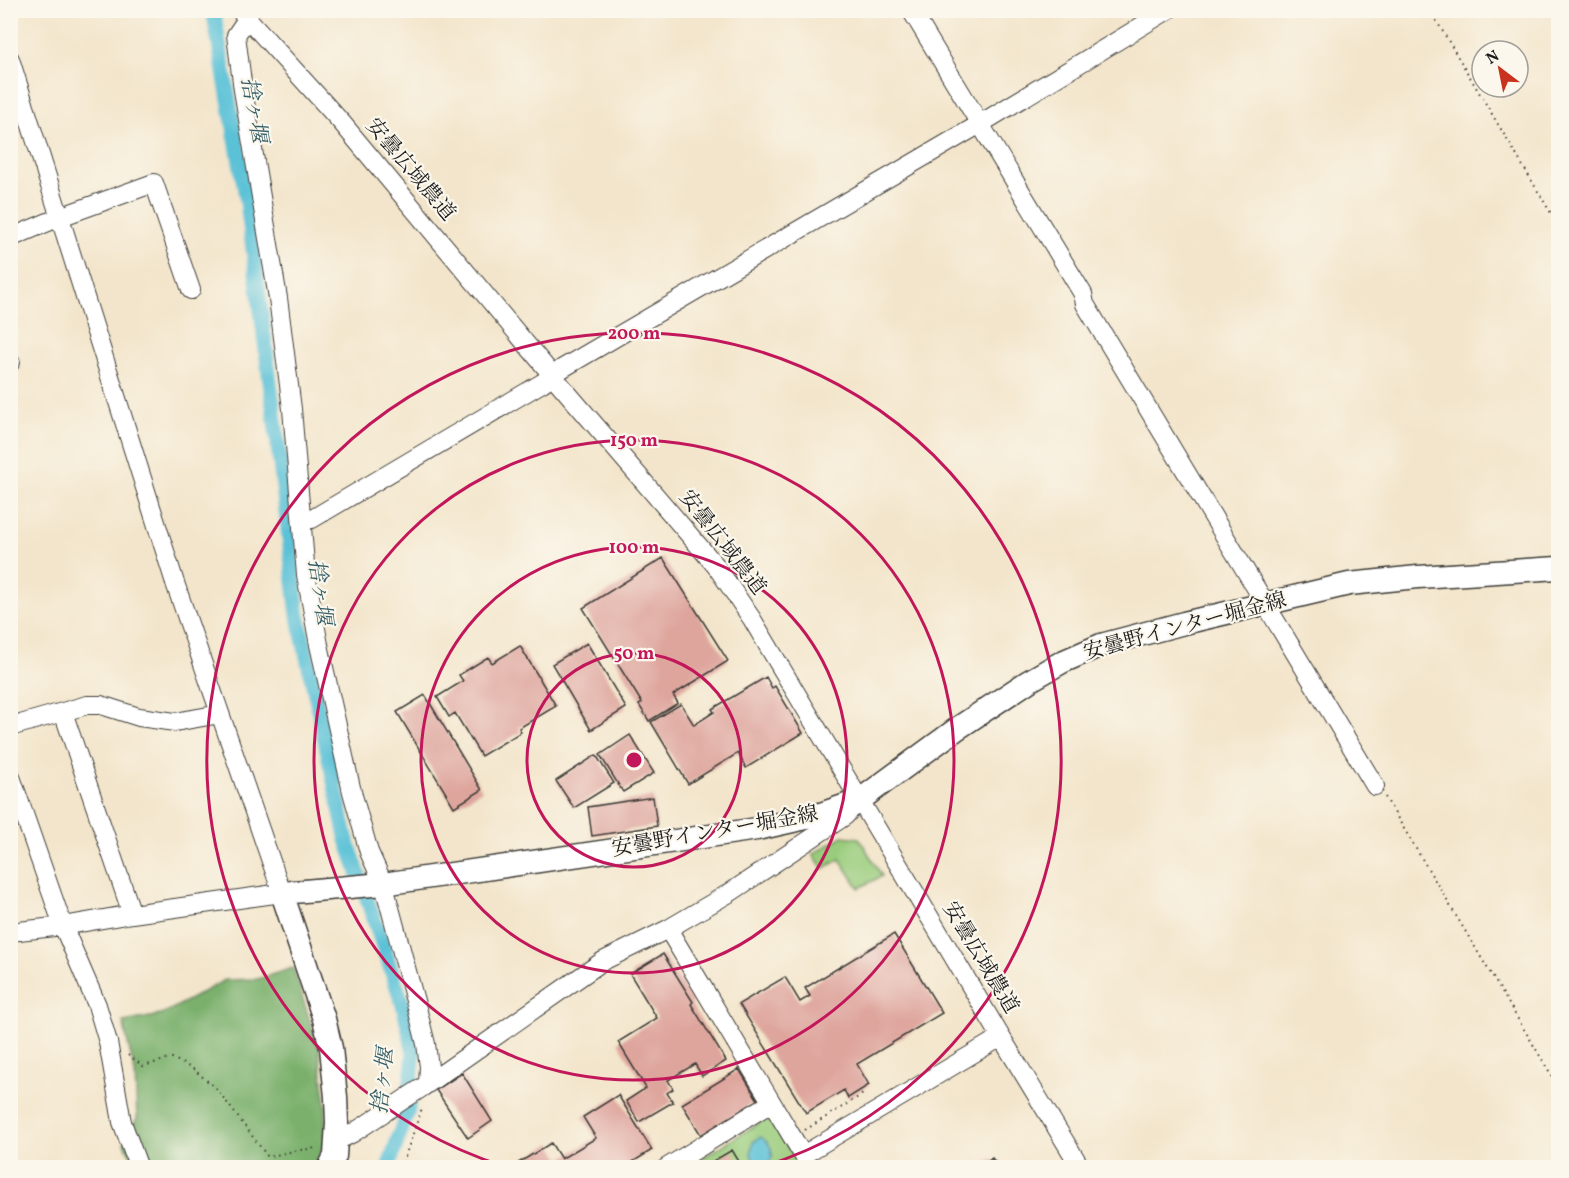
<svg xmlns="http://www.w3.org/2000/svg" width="1569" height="1178" font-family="Vollkorn,'Noto Serif JP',serif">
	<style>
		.green { fill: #99cc7c; stroke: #5a744c; stroke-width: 1.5 }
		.forest { fill: #7ab06c; stroke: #4b6644; stroke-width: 1.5 }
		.water { fill: #5ac1d7; stroke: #3b6e7a; stroke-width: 1.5 }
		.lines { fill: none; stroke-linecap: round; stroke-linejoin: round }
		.canal { stroke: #5ac1d7; stroke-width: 15 }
		.building { fill: #dea59d }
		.minor-casing { stroke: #3c3a36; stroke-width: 20 }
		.major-casing { stroke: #3c3a36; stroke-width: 25 }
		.path { stroke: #3c3a36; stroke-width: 2; stroke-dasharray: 1.5 4.5; stroke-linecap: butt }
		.minor { stroke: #fff; stroke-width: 18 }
		.major { stroke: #fff; stroke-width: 22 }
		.ring { fill: none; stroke: #c2185b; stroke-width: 3 }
		.labels { text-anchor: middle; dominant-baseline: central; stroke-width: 4.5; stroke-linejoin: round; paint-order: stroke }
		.street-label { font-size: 21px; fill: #1c1c1c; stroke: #fbf7ec }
		.water-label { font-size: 22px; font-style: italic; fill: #355e67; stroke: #fbf7ec }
		.centre { fill: #c2185b; stroke: #fbf7ec; stroke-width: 3 }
		.ring-label { font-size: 18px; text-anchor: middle; font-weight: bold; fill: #c2185b; stroke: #fbf7ec; stroke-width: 4.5; stroke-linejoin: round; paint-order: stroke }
	</style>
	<rect width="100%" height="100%" fill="#fbf7ec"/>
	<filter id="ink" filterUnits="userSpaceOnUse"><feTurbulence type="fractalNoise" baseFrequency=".0167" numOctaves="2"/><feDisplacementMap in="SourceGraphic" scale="12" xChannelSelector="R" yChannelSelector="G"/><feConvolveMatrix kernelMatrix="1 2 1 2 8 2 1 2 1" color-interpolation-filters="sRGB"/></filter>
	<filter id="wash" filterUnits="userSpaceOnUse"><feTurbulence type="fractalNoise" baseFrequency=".008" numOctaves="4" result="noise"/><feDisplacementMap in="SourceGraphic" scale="24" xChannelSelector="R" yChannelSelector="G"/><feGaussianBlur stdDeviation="1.35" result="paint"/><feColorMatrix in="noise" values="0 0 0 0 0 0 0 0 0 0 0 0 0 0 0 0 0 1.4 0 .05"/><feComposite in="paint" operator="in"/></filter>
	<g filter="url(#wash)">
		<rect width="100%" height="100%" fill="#f3e5cb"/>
		<path class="green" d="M 843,836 L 859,838 L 882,876 L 859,888 L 840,859 L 823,869 L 813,854 Z
			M 767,1118 L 771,1120 L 791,1152 L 796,1153 L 805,1167 L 686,1168 Z"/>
		<path class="forest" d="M 293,968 L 319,1049 L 326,1106 L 325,1142 L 315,1167 L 137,1167 L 124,1143 L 137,1118 L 135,1073 L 123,1022 L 161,1015 L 225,980 L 258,979 Z"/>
		<path class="water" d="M 761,1137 C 772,1145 778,1156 765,1166 L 756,1162 L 751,1155 L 753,1142 Z"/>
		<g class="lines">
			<path class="canal" d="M 213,10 L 247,202 L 277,437 L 298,616 L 346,837 L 403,1005 L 414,1052 L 408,1110 L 388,1168"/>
		</g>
		<g id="blocks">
			<path class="building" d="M 663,558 L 728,661 L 673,695 L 678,703 L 649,721 L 639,705 L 642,703 L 583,608 Z
				M 587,643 L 626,708 L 591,730 L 552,664 Z
				M 520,646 L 556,706 L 519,728 L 521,732 L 481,756 L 455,713 L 449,717 L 437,697 L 463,681 L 459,675 L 488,657 L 492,663 Z
				M 766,677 L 772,688 L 775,686 L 803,733 L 746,768 L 738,753 L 688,784 L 651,722 L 681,704 L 694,725 L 714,712 L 712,709 Z
				M 425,695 L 482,790 L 454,807 L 397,712 Z
				M 630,735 L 654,773 L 623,792 L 600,755 Z
				M 596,755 L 614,783 L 574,808 L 556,781 Z
				M 653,797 L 657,826 L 592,836 L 588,807 Z
				M 894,934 L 942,1013 L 857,1064 L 869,1085 L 848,1098 L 844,1090 L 806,1113 L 739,1004 L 785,977 L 800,1002 L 810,996 L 805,988 Z
				M 663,954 L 693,1002 L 691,1004 L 726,1061 L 702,1076 L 695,1064 L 668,1080 L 673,1089 L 667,1093 L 673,1102 L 639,1122 L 626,1101 L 646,1088 L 618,1042 L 657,1018 L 630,974 Z
				M 739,1069 L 758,1100 L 701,1135 L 682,1104 Z
				M 462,1073 L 492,1121 L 468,1138 L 436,1090 Z
				M 618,1095 L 652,1150 L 623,1168 L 517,1168 L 515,1165 L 551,1143 L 561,1159 L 596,1138 L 583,1117 Z
				M 732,1150 L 743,1168 L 713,1168 L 710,1163 Z
				M 992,1158 L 996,1163 L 1005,1168 L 976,1168 Z"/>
		</g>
	</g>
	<g filter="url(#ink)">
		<use href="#blocks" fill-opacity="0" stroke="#3c3a36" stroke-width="1.5"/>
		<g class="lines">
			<g class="minor-casing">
				<path id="minor" d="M 240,10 L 342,123 L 552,375 L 716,566 L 752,619 L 1001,1037 L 1081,1168
					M 911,10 L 1083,294 L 1085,304 L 1375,786
					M 247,19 L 236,35 L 243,90 L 278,298 L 292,409 L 306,575 L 319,645 L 352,792 L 369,852 L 379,874 L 386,893 L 418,1012 L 426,1044 L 429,1067 L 428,1083
					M 10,59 L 175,583 L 282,893 L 132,914 L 63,926 L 10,932
					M 10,238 L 60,217 L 154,183 L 191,290
					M 10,361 L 11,362
					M 302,521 L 312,519 L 542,383 L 563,368 L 980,124 L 1168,10
					M 63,712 L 132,914
					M 10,727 L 87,705 L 101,705 L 139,717 L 175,722 L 220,714
					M 10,774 L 63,926 L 97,1005 L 108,1042 L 122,1122 L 139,1168
					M 668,929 L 803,1155 L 1001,1037
					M 337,1139 L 345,1137 L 353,1133 L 423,1087 L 603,961 L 668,929 L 731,892 L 845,816 L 858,802
					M 666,1168 L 771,1103"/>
			</g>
			<g class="major-casing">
				<path id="major" d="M 329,1168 L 335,1156 L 337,1123 L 336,1097 L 331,1048 L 324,1019 L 282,893 L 383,884 L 757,829 L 815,816 L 860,800 L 958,728 L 1029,681 L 1062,662 L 1101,645 L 1184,623 L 1349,584 L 1418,577 L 1558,568"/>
			</g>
			<path class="path" d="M 1430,10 L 1558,225
				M 1385,797 L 1558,1086
				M 128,1055 L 143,1066 L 172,1058 L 193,1069 L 216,1088 L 268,1157 L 293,1151 L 317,1148
				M 805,1130 L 863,1094
				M 401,1168 L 422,1108"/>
			<use href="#minor" class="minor"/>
			<use href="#major" class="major"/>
		</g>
	</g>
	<g class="ring">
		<circle cx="634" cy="760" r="107"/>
		<circle cx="634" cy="760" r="213"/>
		<circle cx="634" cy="760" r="320"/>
		<path d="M506 1167A427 427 0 1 1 762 1167"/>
	</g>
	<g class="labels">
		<g class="street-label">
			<text transform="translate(410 170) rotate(50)">安曇広域農道</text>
			<text transform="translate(722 543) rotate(52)">安曇広域農道</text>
			<text transform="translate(1185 627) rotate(-15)">安曇野インター堀金線</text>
			<text transform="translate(715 832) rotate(-10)">安曇野インター堀金線</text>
			<text transform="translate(980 958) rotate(59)">安曇広域農道</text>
		</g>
		<g class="water-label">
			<text transform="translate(253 110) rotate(80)">捨ヶ堰</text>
			<text transform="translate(319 592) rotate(82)">捨ヶ堰</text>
			<text transform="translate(384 1081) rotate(-84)">捨ヶ堰</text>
		</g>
	</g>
	<circle cx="634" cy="760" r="9" class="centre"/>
	<g class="ring-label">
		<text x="634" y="339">200 m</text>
		<text x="634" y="446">150 m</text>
		<text x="634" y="553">100 m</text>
		<text x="634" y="659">50 m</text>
	</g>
	<rect width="1569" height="1178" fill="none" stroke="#fbf7ec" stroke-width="36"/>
	<g transform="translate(1500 69) rotate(328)"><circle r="28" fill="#fbf7ec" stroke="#a29f99" stroke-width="1.5"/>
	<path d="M0-4.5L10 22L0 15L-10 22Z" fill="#c8321e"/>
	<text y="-9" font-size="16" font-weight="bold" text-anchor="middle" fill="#1c1c1c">N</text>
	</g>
</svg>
